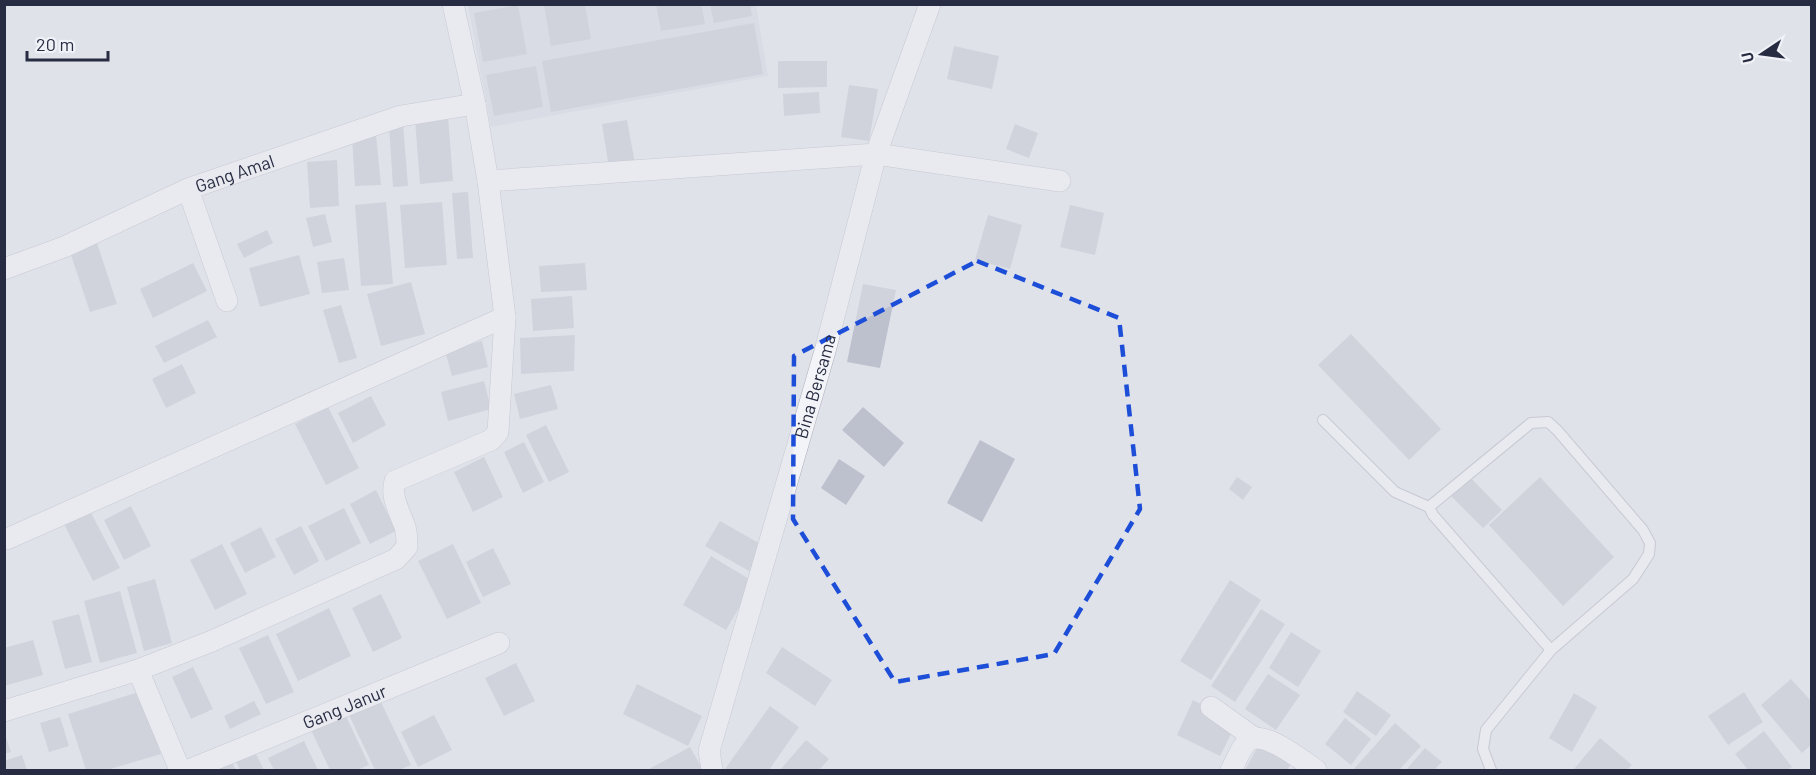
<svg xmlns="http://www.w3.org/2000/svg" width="1816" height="775" font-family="Barlow,sans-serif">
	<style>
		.built { fill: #d2d4df }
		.building { fill: #bdc0cd }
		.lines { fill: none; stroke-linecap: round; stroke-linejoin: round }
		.service-casing { stroke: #a9abb8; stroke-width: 12 }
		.minor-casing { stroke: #a9abb8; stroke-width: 22 }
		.service { stroke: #f3f4f8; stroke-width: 10 }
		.minor { stroke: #f3f4f8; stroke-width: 21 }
		.marked { fill: none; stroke: #1d4ed8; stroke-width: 4.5; stroke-dasharray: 12 8; stroke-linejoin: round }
		.labels { text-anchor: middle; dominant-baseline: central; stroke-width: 6; stroke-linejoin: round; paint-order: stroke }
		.street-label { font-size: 18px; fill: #282c42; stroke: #f0f2f7 }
	</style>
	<rect width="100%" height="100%" fill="#e0e2ea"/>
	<path class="built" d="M 468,5 L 756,5 L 768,76 L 491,127 Z"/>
	<path class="building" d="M 656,4 L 701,4 L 705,24 L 661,31 Z
		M 710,4 L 750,4 L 752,16 L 714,23 Z
		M 518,5 L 527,54 L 483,62 L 474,13 Z
		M 544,5 L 585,5 L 591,39 L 551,46 Z
		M 754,23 L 763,74 L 551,112 L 542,61 Z
		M 954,46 L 999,56 L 992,89 L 947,79 Z
		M 778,61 L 827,61 L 827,87 L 778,88 Z
		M 536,66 L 543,107 L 494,116 L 486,75 Z
		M 849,85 L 878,89 L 869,141 L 841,137 Z
		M 819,92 L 820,113 L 784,116 L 783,94 Z
		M 448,116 L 453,181 L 420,184 L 415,119 Z
		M 627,120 L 635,164 L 609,168 L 602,124 Z
		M 403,124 L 408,186 L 393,187 L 389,125 Z
		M 1015,124 L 1038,133 L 1029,158 L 1006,149 Z
		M 376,135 L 381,185 L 355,186 L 352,136 Z
		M 337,160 L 339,206 L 310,208 L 307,162 Z
		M 468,192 L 473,258 L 457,259 L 452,193 Z
		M 386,202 L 393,284 L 361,286 L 355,205 Z
		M 442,202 L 447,265 L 405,268 L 400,205 Z
		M 1070,205 L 1104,213 L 1095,255 L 1060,247 Z
		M 325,214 L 332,242 L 313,247 L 306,218 Z
		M 988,215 L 1022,225 L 1010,269 L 975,260 Z
		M 267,230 L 273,243 L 244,258 L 237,244 Z
		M 97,243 L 117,304 L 90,312 L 70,252 Z
		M 299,255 L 310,294 L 260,307 L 249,268 Z
		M 344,258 L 349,290 L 322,293 L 317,262 Z
		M 193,263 L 207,291 L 153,318 L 140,289 Z
		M 585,263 L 587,290 L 541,292 L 539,266 Z
		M 411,282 L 425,334 L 381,346 L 367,294 Z
		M 863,284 L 896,290 L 880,368 L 847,362 Z
		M 572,296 L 574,328 L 533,331 L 531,299 Z
		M 341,305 L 357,358 L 339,363 L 323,310 Z
		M 208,320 L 217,337 L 164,363 L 155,346 Z
		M 1351,334 L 1441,429 L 1409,460 L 1318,365 Z
		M 575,335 L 574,371 L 521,374 L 520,338 Z
		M 482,341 L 488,367 L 452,376 L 445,351 Z
		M 182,364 L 196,393 L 166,408 L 152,379 Z
		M 484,381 L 491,409 L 448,421 L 441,392 Z
		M 551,385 L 558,409 L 520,419 L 514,394 Z
		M 371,396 L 386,425 L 353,443 L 338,413 Z
		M 328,407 L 359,468 L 326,485 L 295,424 Z
		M 863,407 L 904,443 L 884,467 L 842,430 Z
		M 546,425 L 569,472 L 549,482 L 526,435 Z
		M 980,440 L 1015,459 L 982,522 L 947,503 Z
		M 524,442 L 544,482 L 523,493 L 504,452 Z
		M 484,457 L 503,497 L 473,512 L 454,472 Z
		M 839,459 L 865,476 L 846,505 L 821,488 Z
		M 1468,475 L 1502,510 L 1483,528 L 1449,494 Z
		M 1237,477 L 1252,487 L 1243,500 L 1229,489 Z
		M 1540,477 L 1614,557 L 1563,606 L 1489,525 Z
		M 376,490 L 396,531 L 370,544 L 350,504 Z
		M 131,506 L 151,546 L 124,560 L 104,520 Z
		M 344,508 L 361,543 L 326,561 L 308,526 Z
		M 90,511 L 120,568 L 93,581 L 64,524 Z
		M 720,521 L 764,546 L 749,571 L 705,546 Z
		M 301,526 L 319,561 L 294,575 L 275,539 Z
		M 261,527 L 276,557 L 245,573 L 230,543 Z
		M 222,544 L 247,594 L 215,610 L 190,560 Z
		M 453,544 L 481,603 L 447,619 L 418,561 Z
		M 493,548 L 511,584 L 483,597 L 466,562 Z
		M 711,556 L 754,582 L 726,630 L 683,605 Z
		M 155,579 L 172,643 L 144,651 L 127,587 Z
		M 1230,580 L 1261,600 L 1211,680 L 1180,661 Z
		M 120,591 L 137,653 L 100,663 L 84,601 Z
		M 381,594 L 402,638 L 373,652 L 352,608 Z
		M 329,608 L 351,656 L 298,681 L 276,634 Z
		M 1261,609 L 1285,624 L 1235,702 L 1211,686 Z
		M 79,614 L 92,662 L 65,669 L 52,621 Z
		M 1291,632 L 1321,651 L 1298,687 L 1269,668 Z
		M 268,635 L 294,692 L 266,704 L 239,648 Z
		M 33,640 L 43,675 L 4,686 L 4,648 Z
		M 782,647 L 832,680 L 815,706 L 766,673 Z
		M 516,663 L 535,701 L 504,716 L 485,678 Z
		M 193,667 L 213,709 L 191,719 L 172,677 Z
		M 1268,674 L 1300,695 L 1276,730 L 1245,709 Z
		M 1791,679 L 1812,702 L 1812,744 L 1802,753 L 1761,705 Z
		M 637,684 L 702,716 L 688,746 L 623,714 Z
		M 142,691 L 161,754 L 107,770 L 86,770 L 68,714 Z
		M 1357,691 L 1391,715 L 1376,736 L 1343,712 Z
		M 1744,692 L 1763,722 L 1728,745 L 1708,716 Z
		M 1574,693 L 1597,707 L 1572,752 L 1549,738 Z
		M 380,700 L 411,765 L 399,770 L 375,770 L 349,715 Z
		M 1193,700 L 1237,722 L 1220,756 L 1177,735 Z
		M 254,701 L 261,714 L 230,729 L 224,716 Z
		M 770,706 L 799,727 L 769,770 L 727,770 L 725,769 Z
		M 345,714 L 369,765 L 357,770 L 330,770 L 311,730 Z
		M 434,715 L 452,750 L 418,767 L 401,732 Z
		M 60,717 L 69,746 L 49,752 L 40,723 Z
		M 1345,718 L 1371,739 L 1351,765 L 1325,744 Z
		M 1395,723 L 1421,746 L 1399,770 L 1353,770 Z
		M 1764,731 L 1792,767 L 1787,770 L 1748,770 L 1735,754 Z
		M 4,732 L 11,752 L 4,754 Z
		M 1600,738 L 1632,765 L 1627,770 L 1576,770 L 1574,769 Z
		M 806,740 L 829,759 L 819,770 L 780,770 Z
		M 304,741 L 318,770 L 274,770 L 268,758 Z
		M 1258,746 L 1291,764 L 1287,770 L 1245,770 Z
		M 690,747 L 703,770 L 647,770 Z
		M 1425,748 L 1442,762 L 1434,770 L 1406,770 Z
		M 255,752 L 264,770 L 240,770 L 236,761 Z
		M 22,755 L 27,770 L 4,770 L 4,761 Z
		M 230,759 L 236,770 L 205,770 Z"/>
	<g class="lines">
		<g class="service-casing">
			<path id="service" d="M 1323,420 L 1395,492 L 1429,507
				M 1491,770 L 1483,749 L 1486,730 L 1551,650 L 1633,579 L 1649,554 L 1650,543 L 1643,530 L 1557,430 L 1548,422 L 1531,423 L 1429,507 L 1433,515 L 1551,650"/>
		</g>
		<g class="minor-casing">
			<g id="minor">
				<path d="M 488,181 L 876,154 L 1060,181"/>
				<path d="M 188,189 L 227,301"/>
				<path id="s1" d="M 4,269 L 64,247 L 188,189 L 401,116 L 475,104"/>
				<path d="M 7,539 L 505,317"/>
				<path d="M 138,670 L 180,770"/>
				<path d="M 1211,707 L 1253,737"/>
				<path d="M 4,711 L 138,670 L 212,641 L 396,559 L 407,547 C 407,540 407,534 405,527 C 400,512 390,497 395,481 L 491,440 L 498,432 L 505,317 L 488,181 L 475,104 L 453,4"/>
				<path id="s2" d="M 189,770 L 499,643"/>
				<path id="s3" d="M 712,770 L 709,751 L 825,351 L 876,154 L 930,4"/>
				<path d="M 1231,770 C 1236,762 1240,749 1247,742 C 1261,727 1303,761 1316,770"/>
			</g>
		</g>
		<use href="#service" class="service"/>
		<use href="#minor" class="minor"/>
	</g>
	<path d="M0 0H1816V775H0ZM 977,261 L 1119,318 L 1140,509 L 1054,654 L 895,682 L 793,519 L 794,356 Z" fill="#e0e2ea" fill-opacity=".55" fill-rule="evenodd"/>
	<path class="marked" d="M 977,261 L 1119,318 L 1140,509 L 1054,654 L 895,682 L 793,519 L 794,356 Z"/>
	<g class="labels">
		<g class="street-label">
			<text stroke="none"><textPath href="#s1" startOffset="250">Gang Amal</textPath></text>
			<text stroke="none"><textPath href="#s3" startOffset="399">Bina Bersama</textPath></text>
			<text stroke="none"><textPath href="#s2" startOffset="168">Gang Janur</textPath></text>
		</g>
	</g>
	<rect width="1816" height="775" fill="none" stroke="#282c42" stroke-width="12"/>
	<g transform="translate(1762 54) rotate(257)" stroke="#f0f2f7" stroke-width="4.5" paint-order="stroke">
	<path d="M0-4.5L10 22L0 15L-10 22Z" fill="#282c42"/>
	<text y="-9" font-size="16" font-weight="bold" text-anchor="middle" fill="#282c42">U</text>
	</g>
	<path d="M27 51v9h81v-9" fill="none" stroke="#282c42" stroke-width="3"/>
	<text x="36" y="51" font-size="18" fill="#282c42" stroke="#f0f2f7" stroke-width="4.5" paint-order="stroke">20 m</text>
</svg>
